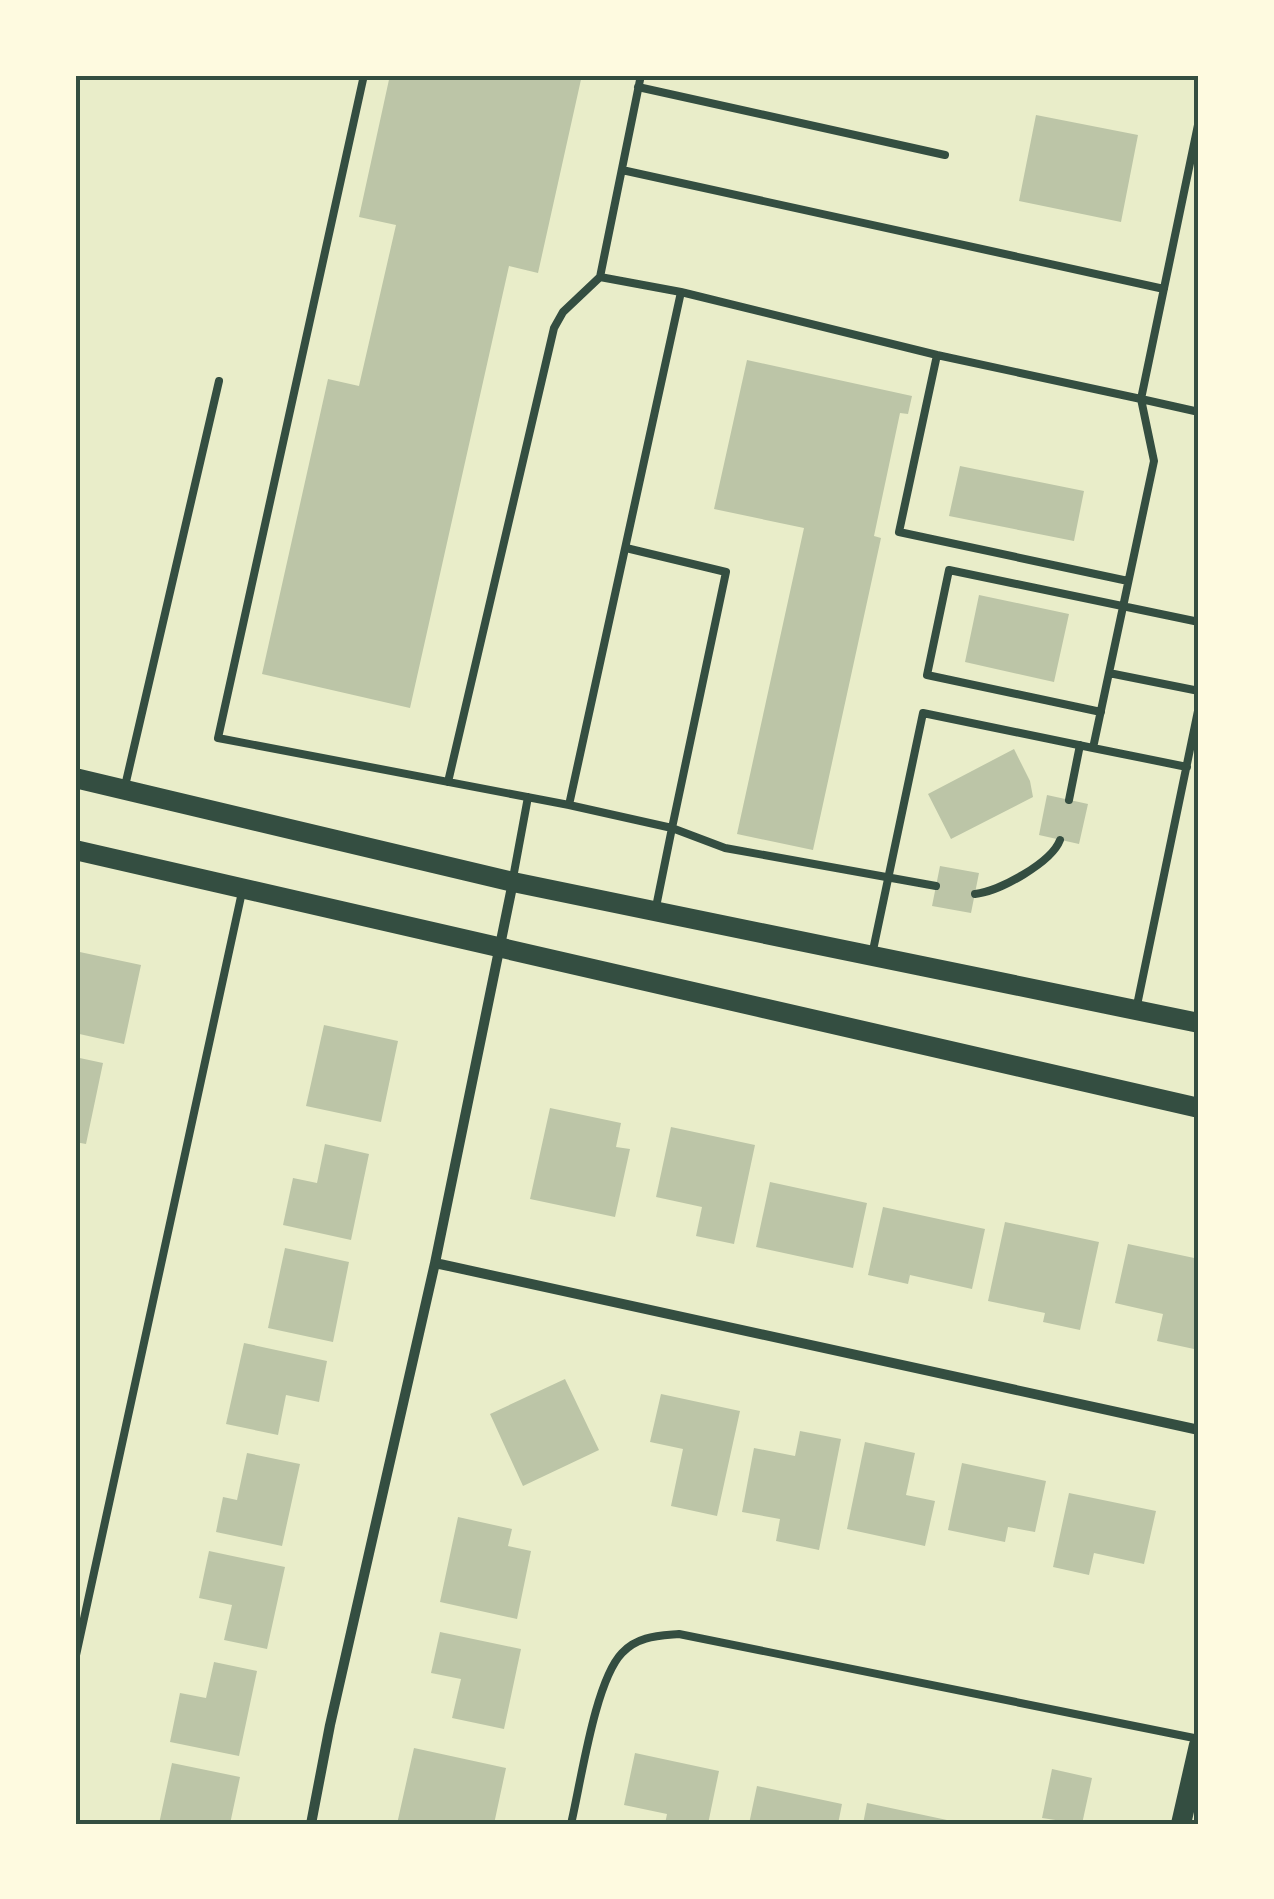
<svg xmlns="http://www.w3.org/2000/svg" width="1274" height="1899" font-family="Poppins,sans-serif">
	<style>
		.building { fill: #bcc5a7 }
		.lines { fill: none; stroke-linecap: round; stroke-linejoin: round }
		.service { stroke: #344e41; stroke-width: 8 }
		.minor { stroke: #344e41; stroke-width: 10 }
		.secondary { stroke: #344e41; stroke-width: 20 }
		.neatline { fill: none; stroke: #344e41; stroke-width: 4 }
	</style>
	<rect width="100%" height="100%" fill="#e9edc9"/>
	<path class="building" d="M 390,75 L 582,75 L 538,273 L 509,266 L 410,708 L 262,674 L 328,379 L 359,386 L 396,225 L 359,217 Z
		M 1036,115 L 1138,135 L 1121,222 L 1019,201 Z
		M 747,360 L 912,396 L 908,414 L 900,413 L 874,536 L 881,538 L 813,850 L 737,834 L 804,528 L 714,509 Z
		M 960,466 L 1084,491 L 1074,541 L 949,516 Z
		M 979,595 L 1069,614 L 1054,682 L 965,662 Z
		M 1014,749 L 1030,781 L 1033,797 L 951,839 L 928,794 Z
		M 1047,795 L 1088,804 L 1079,844 L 1039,835 Z
		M 940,866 L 979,873 L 971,913 L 932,906 Z
		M 75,951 L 141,965 L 124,1044 L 75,1033 Z
		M 324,1025 L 398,1041 L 381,1122 L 306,1106 Z
		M 75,1057 L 103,1063 L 86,1144 L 75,1142 Z
		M 550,1108 L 621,1123 L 616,1147 L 630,1149 L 615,1217 L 530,1199 Z
		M 671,1127 L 755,1145 L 734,1244 L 696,1236 L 702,1207 L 656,1197 Z
		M 325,1144 L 369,1154 L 351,1240 L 283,1225 L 293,1178 L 317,1183 Z
		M 770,1182 L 867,1203 L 853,1268 L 756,1247 Z
		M 883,1207 L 985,1229 L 972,1289 L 910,1275 L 908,1284 L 868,1275 Z
		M 1005,1222 L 1099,1242 L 1080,1330 L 1043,1322 L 1045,1313 L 988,1301 Z
		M 1128,1244 L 1199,1259 L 1199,1325 L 1194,1349 L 1157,1341 L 1163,1314 L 1115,1303 Z
		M 285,1248 L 349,1262 L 333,1342 L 268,1328 Z
		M 244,1343 L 327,1361 L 319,1402 L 286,1395 L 278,1435 L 226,1424 Z
		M 565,1379 L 599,1450 L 523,1486 L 490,1414 Z
		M 661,1394 L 740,1411 L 717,1516 L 671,1506 L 683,1449 L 650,1442 Z
		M 800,1431 L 841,1439 L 819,1550 L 776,1541 L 780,1519 L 742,1512 L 754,1448 L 795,1456 Z
		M 865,1442 L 915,1453 L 906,1495 L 935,1501 L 925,1546 L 847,1529 Z
		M 247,1453 L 300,1464 L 282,1546 L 216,1532 L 223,1497 L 237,1500 Z
		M 962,1463 L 1046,1481 L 1035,1532 L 1008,1527 L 1005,1542 L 948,1530 Z
		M 1069,1493 L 1156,1511 L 1144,1564 L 1094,1553 L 1089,1575 L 1053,1567 Z
		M 458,1517 L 512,1529 L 508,1546 L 531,1551 L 517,1619 L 440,1602 Z
		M 209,1551 L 285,1567 L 267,1649 L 224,1640 L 232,1605 L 199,1598 Z
		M 440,1632 L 521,1649 L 504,1729 L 452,1718 L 461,1679 L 431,1673 Z
		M 214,1662 L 257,1671 L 239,1756 L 170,1742 L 180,1693 L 206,1698 Z
		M 414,1748 L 506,1768 L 494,1824 L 397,1824 Z
		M 635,1753 L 719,1771 L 708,1824 L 665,1824 L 667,1814 L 624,1805 Z
		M 172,1763 L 240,1777 L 230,1824 L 159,1824 Z
		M 1052,1769 L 1092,1778 L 1082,1824 L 1042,1818 Z
		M 757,1786 L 842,1804 L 838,1824 L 749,1824 Z
		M 867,1803 L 947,1820 L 946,1824 L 863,1824 Z"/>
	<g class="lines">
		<path class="service" d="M 364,75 L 218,738 L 569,805
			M 641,75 L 600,277 L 681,292
			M 638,87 L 945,155
			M 1199,120 L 1141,399 L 1199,412
			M 622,170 L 1164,289
			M 937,355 L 899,532 L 1128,581
			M 626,548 L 726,572 L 672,828 L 725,848 L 936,886
			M 1109,673 L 1199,691
			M 1101,712 L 927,675 L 949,570 L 1199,622
			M 448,782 L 554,328 L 563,312 L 600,277
			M 125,786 L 219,381
			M 1069,800 L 1080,745
			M 513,878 L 528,797
			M 975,894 C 999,892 1052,862 1060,840
			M 656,907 L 672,828 L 569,805 L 681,292 L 937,355 L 1141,399 L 1154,461 L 1093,748 L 1187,767
			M 872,955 L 923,713 L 1093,748
			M 1136,1010 L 1199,706
			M 75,1660 L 242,892
			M 571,1824 C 581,1782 595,1681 622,1653 C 638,1636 658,1636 679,1634 L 1199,1739"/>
		<path class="minor" d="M 435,1263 L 1199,1430
			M 311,1824 L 330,1725 L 435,1263 L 513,882"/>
		<path class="secondary" d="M 75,778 L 513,882 L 1199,1023
			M 75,850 L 1199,1108
			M 1181,1824 L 1199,1745"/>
	</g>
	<rect width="1274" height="1899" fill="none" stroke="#fefae0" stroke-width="155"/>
	<rect x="78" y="78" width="1118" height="1744" class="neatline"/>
</svg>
